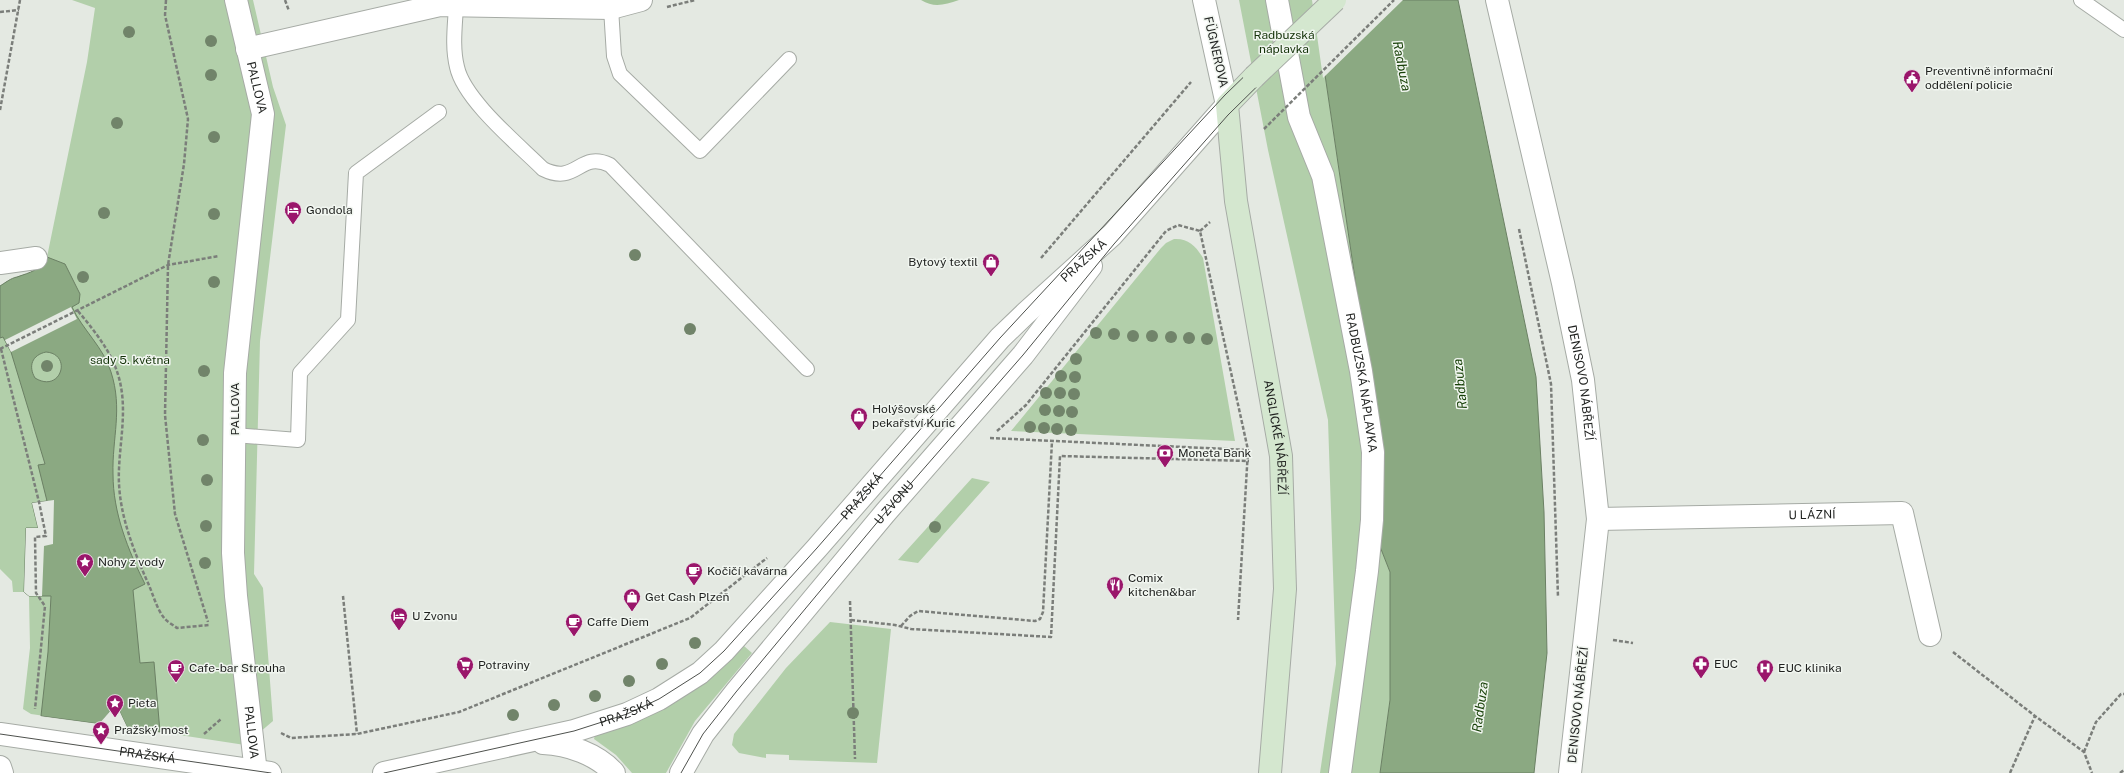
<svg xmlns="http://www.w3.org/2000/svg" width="2124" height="773" font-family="'Public Sans',sans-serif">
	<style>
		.green { fill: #b2cfaa }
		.forest { fill: #a4c49b }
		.water { fill: #8ba982; stroke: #6b8064; fill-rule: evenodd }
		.pier { fill: #e4e9e2 }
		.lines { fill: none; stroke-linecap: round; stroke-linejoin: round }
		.lane-casing { stroke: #a6aba5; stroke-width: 16 }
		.street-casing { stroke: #a6aba5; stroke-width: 24 }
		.secondary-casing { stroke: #a6aba5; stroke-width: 24 }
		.path { stroke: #7b7e7a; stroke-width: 2.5; stroke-dasharray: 4 2; stroke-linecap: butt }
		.lane { stroke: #fff; stroke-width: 14 }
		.street { stroke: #fff; stroke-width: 22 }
		.secondary { stroke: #d4e7cf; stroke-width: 22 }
		.tram { stroke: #4e514d; stroke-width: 1 }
		.secondary-bridge-casing { stroke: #a6aba5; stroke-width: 24; stroke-linecap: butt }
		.path-bridge { stroke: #7b7e7a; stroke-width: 2.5; stroke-dasharray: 4 2; stroke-linecap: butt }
		.secondary-bridge { stroke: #d4e7cf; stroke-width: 22 }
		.tree { fill: #71846a }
		.labels { text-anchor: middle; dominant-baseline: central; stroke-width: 3; stroke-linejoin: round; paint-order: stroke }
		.park-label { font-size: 12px; fill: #133208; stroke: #f1f6f0 }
		.street-label { font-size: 12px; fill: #1f211f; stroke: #f1f6f0 }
		.poi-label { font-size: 12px; fill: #1f211f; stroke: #f1f6f0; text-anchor: start }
		.water-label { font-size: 13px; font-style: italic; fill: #174007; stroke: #f1f6f0 }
	</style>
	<rect width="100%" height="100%" fill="#e4e9e2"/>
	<path class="green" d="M 72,0 L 253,0 L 273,87 L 286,125 L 260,341 L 254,574 L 263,588 L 273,721 L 245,745 L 127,727 L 119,710 L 112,709 L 100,724 L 31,714 L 23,709 L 30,648 L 29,596 L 24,592 L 13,592 L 12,581 L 0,569 L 0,286 C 5,283 11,278 17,277 C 31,272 39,271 47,257 L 87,62 L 95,8 Z
		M 1239,0 L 1314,0 L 1382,462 L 1379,544 L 1390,572 L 1390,700 L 1380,773 L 1320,773 L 1336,664 L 1328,420 L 1268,150 Z
		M 1174,239 C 1188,238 1196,246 1203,258 L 1235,441 L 1011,431 L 1161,248 L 1166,243 Z
		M 972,478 L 990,482 L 918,563 L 898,560 Z
		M 830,622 L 891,629 L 877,763 L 789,760 L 789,755 L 766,754 L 766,758 L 739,753 L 732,745 L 734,734 L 786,668 Z
		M 744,646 L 752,653 L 695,721 L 666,773 L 632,773 L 616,755 L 594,739 L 595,735 C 654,713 701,696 744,646 Z"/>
	<path class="forest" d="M 921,0 L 959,0 C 944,5 934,8 921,0 Z"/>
	<path class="water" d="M 1314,0 L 1458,0 L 1536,377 L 1544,512 L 1547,653 L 1534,773 L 1380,773 L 1390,700 L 1390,572 L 1379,544 L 1382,462 Z
		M 47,257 L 65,264 L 80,294 L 79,303 L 72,307 C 82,329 104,348 111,372 C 123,409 112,438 113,474 C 113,513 128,550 145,584 L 133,590 L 140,663 L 154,662 L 160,732 L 127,727 L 119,710 L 112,709 L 100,724 L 41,716 L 48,652 L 51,596 L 29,596 L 24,592 L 26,528 L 38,528 L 32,503 L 47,501 L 38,465 L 45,464 L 11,352 L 3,337 L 0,338 L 0,286 C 5,283 11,278 17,277 C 31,272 39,271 47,257 ZM 46,352 C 73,354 61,394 35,378 C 28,366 32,355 46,352 Z"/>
	<path class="pier" d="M 1312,0 L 1403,0 L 1323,78 Z
		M 71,307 L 77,319 L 11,352 L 5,340 Z
		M 54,500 L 53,544 L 44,546 L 42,596 L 29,596 L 24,592 L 26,528 L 38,528 L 32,503 Z
		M 112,709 L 119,710 L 127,727 L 162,733 L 127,729 L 117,712 L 113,711 L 100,726 L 41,717 L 39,716 L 99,724 Z"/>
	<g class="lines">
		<g class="lane-casing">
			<path id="lane" d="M 2081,0 L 2124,30
				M 456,6 C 455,26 452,47 457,67 C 464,100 519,145 543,169 C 577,186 579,150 610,165 L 807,369
				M 611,8 L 614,56 L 620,74 L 700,151 L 789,59
				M 234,435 L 298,440 L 300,373 L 348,320 L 356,173 L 439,112"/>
		</g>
		<g class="street-casing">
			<g id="street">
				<path id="s1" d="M 236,0 L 263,114 L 235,373 L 233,553 L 236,596 L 256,773"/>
				<path id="s2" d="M 1277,0 L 1299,117 L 1323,176 L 1361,371 L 1373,452 L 1372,520 L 1367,571 L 1340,773"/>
				<path id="s3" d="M 1497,0 L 1563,283 L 1583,380 L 1598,519 L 1570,773"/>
				<path d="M 247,49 L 440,5 L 611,8 L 641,0"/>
				<path d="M 0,263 L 36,258"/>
				<path id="s4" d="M 1598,519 L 1902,513 L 1930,635"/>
				<path id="s5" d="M 0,734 L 270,773"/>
				<path d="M 543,743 C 568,744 597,754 614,773"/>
				<path d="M 0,767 L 2,773"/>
				<path id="s6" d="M 384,773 L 574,731 L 627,714 L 659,699 L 700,673 L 724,651 L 817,548 L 1000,338 L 1026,313 L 1112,235 L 1227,105 L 1204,0"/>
				<path d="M 681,773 L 703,734 L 736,692 L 885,513 L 1023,355 L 1091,266"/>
			</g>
		</g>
		<g class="secondary-casing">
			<g id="secondary">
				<path id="s7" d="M 1254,77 L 1227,105 L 1236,201 L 1281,456 L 1285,589 L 1270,773"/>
			</g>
		</g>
		<path class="path" d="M 166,0 L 165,15 L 188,119 L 184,164 L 168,265 L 165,415 L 175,514 L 208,622
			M 285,0 L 289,11
			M 667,7 L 695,0
			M 0,12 L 19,10
			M 0,110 L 20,0
			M 1519,229 L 1551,384 L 1558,597
			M 1200,231 L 1210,222
			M 1041,258 L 1191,82
			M 78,311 C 97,334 116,357 121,387 C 126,414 120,443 119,469 C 117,509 132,547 148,583 C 153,594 157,610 165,619 C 168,622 173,625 177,628 L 209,625
			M 0,349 L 168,265 L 219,256
			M 1,349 L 39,502 L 46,536 L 35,537 L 36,593 L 45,606 L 35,709
			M 997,431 L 1026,405 L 1166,231 L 1178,225 L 1200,231 L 1248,450 L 1238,620
			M 990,438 L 1248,450
			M 343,596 L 357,734
			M 850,601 L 855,759
			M 851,620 L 895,625 L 911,629 L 1051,637 L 1060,456 L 1249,461
			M 901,626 L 910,616 L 918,611 L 1035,621 L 1040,619 L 1043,612 L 1052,441
			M 1613,640 L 1633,643
			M 1953,652 L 2035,716 L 2084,752 L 2092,773
			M 281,733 L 291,738 L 357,734 L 459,712 L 690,618 L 767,558
			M 204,734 L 221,719
			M 2084,752 L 2096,722 L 2121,694 L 2124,694
			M 2010,773 L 2035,716
			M 2120,773 L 2124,770"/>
		<use href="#lane" class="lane"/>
		<use href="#street" class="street"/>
		<use href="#secondary" class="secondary"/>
		<g class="tram">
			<path d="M 0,734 L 271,773"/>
			<path d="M 384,773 L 574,731 L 627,714 L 659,699 L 700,673 L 724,651 L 817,548 L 1000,338 L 1225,95 L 1323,0"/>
			<path id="s8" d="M 681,773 L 703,734 L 736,692 L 885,513 L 1023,355 L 1114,244 L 1228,115 L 1345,0"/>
		</g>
		<g class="secondary-bridge-casing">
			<path id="secondary-bridge" d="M 1254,77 L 1335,0"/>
		</g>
		<path class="path-bridge" d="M 1264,129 L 1394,0"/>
		<use href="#secondary-bridge" class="secondary-bridge"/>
	</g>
	<g class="tree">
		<circle cx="129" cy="32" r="6"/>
		<circle cx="211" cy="41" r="6"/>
		<circle cx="211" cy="75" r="6"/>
		<circle cx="117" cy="123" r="6"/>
		<circle cx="214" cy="137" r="6"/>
		<circle cx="104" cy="213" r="6"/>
		<circle cx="214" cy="214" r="6"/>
		<circle cx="635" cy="255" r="6"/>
		<circle cx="83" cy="277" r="6"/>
		<circle cx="214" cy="282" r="6"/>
		<circle cx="690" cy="329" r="6"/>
		<circle cx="1096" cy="333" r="6"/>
		<circle cx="1114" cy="334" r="6"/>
		<circle cx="1133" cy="336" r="6"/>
		<circle cx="1152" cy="336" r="6"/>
		<circle cx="1171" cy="337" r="6"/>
		<circle cx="1189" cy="338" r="6"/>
		<circle cx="1207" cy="339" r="6"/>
		<circle cx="1076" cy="359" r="6"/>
		<circle cx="47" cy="366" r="6"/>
		<circle cx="204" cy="371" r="6"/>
		<circle cx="1061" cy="376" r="6"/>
		<circle cx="1075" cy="377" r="6"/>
		<circle cx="1046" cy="393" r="6"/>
		<circle cx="1060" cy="393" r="6"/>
		<circle cx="1074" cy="394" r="6"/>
		<circle cx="1045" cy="410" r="6"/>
		<circle cx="1059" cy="411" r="6"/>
		<circle cx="1072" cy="412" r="6"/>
		<circle cx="1030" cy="427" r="6"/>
		<circle cx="1044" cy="428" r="6"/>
		<circle cx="1057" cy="429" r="6"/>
		<circle cx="1071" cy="430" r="6"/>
		<circle cx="203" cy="440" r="6"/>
		<circle cx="207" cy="480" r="6"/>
		<circle cx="206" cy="526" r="6"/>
		<circle cx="935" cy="527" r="6"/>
		<circle cx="205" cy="563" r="6"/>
		<circle cx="695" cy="643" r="6"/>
		<circle cx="662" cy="664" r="6"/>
		<circle cx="629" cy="681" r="6"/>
		<circle cx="595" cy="696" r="6"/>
		<circle cx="554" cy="705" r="6"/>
		<circle cx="853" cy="713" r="6"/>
		<circle cx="513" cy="715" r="6"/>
	</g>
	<defs>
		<g id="civic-pin" transform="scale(0.9)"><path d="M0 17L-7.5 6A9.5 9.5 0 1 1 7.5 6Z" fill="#9a166b" stroke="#f1f6f0"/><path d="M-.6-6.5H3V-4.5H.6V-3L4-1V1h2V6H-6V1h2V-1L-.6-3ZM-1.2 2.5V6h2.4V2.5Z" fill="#fff"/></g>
		<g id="hotel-pin" transform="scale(0.9)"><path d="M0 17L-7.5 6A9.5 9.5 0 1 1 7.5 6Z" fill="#9a166b" stroke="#f1f6f0"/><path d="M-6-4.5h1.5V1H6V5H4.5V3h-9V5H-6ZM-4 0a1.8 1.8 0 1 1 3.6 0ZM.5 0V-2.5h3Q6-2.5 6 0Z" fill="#fff"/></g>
		<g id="shop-pin" transform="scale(0.9)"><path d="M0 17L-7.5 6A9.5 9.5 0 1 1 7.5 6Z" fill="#9a166b" stroke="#f1f6f0"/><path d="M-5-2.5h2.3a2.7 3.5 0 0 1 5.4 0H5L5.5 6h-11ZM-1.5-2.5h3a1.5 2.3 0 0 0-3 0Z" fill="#fff"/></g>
		<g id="bank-pin" transform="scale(0.9)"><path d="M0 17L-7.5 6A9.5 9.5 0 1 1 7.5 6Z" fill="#9a166b" stroke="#f1f6f0"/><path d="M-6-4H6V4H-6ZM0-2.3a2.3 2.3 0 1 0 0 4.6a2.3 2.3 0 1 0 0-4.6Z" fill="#fff"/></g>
		<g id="sight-pin" transform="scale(0.9)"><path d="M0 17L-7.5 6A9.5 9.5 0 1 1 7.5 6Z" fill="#9a166b" stroke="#f1f6f0"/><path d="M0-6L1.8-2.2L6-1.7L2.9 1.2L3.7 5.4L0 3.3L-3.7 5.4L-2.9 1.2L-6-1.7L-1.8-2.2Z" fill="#fff"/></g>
		<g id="cafe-pin" transform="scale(0.9)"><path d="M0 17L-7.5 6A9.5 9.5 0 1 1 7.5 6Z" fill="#9a166b" stroke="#f1f6f0"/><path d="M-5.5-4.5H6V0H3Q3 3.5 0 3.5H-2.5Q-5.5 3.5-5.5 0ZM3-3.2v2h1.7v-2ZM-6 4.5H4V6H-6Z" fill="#fff"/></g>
		<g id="restaurant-pin" transform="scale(0.9)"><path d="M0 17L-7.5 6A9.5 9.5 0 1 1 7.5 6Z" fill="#9a166b" stroke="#f1f6f0"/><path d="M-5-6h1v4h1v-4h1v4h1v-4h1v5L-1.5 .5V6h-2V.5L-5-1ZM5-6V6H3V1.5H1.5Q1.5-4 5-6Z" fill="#fff"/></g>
		<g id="pharmacy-pin" transform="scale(0.9)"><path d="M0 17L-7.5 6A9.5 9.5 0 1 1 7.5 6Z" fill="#9a166b" stroke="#f1f6f0"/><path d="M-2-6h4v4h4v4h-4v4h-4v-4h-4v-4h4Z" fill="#fff"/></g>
		<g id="supermarket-pin" transform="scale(0.9)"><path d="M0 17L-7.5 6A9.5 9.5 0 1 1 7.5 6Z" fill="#9a166b" stroke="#f1f6f0"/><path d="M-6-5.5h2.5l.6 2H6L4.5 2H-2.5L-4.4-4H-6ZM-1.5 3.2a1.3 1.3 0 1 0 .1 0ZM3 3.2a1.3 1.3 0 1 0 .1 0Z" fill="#fff"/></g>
		<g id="hospital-pin" transform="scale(0.9)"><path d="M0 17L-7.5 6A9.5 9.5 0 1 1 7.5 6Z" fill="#9a166b" stroke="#f1f6f0"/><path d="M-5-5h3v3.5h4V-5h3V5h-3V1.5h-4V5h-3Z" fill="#fff"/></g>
	</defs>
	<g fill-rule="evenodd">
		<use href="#civic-pin" x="1912" y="78"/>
		<use href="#hotel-pin" x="293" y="210"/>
		<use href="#shop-pin" x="991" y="262"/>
		<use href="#shop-pin" x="859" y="416"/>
		<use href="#bank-pin" x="1165" y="453"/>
		<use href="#sight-pin" x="85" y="562"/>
		<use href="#cafe-pin" x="694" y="571"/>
		<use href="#restaurant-pin" x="1115" y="585"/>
		<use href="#shop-pin" x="632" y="597"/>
		<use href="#hotel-pin" x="399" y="616"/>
		<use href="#cafe-pin" x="574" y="622"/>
		<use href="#pharmacy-pin" x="1701" y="664"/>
		<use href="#supermarket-pin" x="465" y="665"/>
		<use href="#cafe-pin" x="176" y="668"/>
		<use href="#hospital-pin" x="1765" y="668"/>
		<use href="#sight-pin" x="115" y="703"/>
		<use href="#sight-pin" x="101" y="730"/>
	</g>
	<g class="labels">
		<g class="park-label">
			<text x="1284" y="35">Radbuzská<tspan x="1284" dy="14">náplavka</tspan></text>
			<text x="130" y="360">sady 5. května</text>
		</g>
		<g class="street-label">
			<text transform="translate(1216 52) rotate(77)">FÜGNEROVA</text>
			<text stroke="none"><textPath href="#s1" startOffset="90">PALLOVA</textPath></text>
			<text stroke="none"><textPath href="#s6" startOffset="898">PRAŽSKÁ</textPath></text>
			<text stroke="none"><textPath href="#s2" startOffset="393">RADBUZSKÁ NÁPLAVKA</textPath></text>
			<text stroke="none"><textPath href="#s3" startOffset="392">DENISOVO NÁBŘEŽÍ</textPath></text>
			<text transform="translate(235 409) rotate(-90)">PALLOVA</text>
			<text stroke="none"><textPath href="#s7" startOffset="375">ANGLICKÉ NÁBŘEŽÍ</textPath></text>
			<text stroke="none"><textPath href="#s6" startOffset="574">PRAŽSKÁ</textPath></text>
			<text stroke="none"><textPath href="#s8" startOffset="345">U ZVONU</textPath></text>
			<text stroke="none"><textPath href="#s4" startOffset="214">U LÁZNÍ</textPath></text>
			<text transform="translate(1578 705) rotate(-84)">DENISOVO NÁBŘEŽÍ</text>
			<text stroke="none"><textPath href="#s6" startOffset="250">PRAŽSKÁ</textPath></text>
			<text stroke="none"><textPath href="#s1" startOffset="738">PALLOVA</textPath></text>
			<text stroke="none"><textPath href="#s5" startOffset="149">PRAŽSKÁ</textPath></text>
		</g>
		<g class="poi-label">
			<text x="1925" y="71">Preventivně informační<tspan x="1925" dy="14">oddělení policie</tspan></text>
			<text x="306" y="210">Gondola</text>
			<text x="978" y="262" text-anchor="end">Bytový textil</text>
			<text x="872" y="409">Holýšovské<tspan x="872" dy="14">pekařství Kuric</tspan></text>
			<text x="1178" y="453">Moneta Bank</text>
			<text x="98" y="562">Nohy z vody</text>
			<text x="707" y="571">Kočičí kavárna</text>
			<text x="1128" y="578">Comix<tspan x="1128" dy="14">kitchen&amp;bar</tspan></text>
			<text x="645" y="597">Get Cash Plzeň</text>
			<text x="412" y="616">U Zvonu</text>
			<text x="587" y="622">Caffe Diem</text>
			<text x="1714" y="664">EUC</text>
			<text x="478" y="665">Potraviny</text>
			<text x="189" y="668">Cafe-bar Strouha</text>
			<text x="1778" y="668">EUC klinika</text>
			<text x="128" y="703">Pieta</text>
			<text x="114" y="730">Pražský most</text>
		</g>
		<g class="water-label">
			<text transform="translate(1402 66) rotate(79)">Radbuza</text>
			<text transform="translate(1460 384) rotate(-96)">Radbuza</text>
			<text transform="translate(1480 707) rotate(-82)">Radbuza</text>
		</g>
	</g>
</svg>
